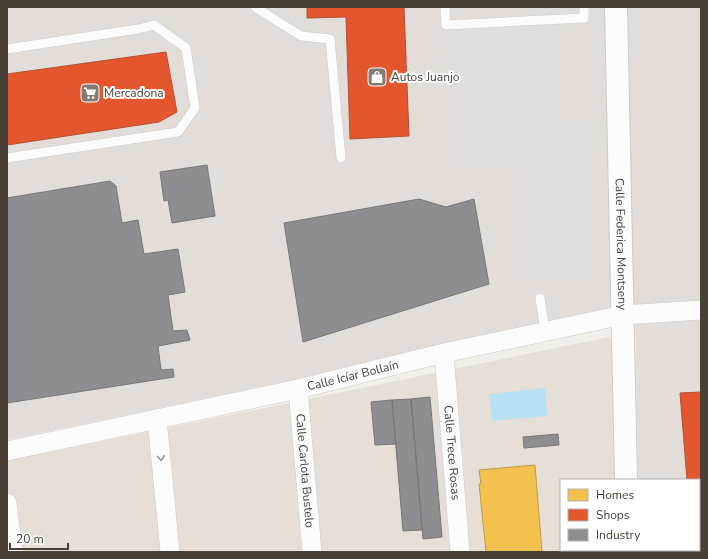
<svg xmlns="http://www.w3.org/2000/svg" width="708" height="559" font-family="'Nunito Sans',sans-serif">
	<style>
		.residential { fill: #e6dfd7 }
		.industrial { fill: #e2ddd8 }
		.parking { fill: #e1ddda }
		.water { fill: #b9e1f2 }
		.homes { fill: #f2c14e; stroke: #bf9a46 }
		.shops { fill: #e4572e; stroke: #b55030 }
		.industry { fill: #8d8d92; stroke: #787676 }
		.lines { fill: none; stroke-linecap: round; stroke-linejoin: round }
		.service-casing { stroke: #cecac6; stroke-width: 10 }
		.minor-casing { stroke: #cecac6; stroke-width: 20 }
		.tertiary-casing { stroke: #cecac6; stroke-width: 24 }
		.service { stroke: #fdfcfc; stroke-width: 9 }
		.minor { stroke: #fdfcfc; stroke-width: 19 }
		.tertiary { stroke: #fdfcfc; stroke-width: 22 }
		.oneway { stroke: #a29e98 }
		.labels { text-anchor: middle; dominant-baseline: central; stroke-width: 4; stroke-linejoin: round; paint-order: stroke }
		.poi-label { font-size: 12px; fill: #483f35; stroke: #fff; text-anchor: start }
		.street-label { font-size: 12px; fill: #483f35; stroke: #fff }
	</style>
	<rect width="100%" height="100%" fill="#f2eeea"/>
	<path class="residential" d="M 614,336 L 614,480 L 561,480 L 561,550 L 613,550 L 613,552 L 7,552 L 7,461 Z"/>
	<path class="industrial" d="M 7,7 L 701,7 L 701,552 L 639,552 L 639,550 L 699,550 L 699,480 L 638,480 L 635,308 L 7,440 Z"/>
	<path class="parking" d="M 549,20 L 555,132 L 579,123 L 587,275 L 522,279 L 512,165 L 449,163 L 446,25 Z"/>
	<path class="water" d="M 545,388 L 547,416 L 492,421 L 489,394 Z"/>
	<path class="homes" d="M 535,465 L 542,552 L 486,552 L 479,484 L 481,484 L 479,470 Z"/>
	<path class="shops" d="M 307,7 L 404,7 L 409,136 L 350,139 L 346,17 L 307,18 Z
		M 166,52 L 177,112 L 159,122 L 7,145 L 7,74 Z
		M 701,392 L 701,504 L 699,504 L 699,480 L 687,480 L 680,393 Z"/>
	<path class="industry" d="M 207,165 L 215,216 L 172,223 L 168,200 L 164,201 L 160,172 Z
		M 110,181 L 116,186 L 122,223 L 138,220 L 144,254 L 178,249 L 185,292 L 168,295 L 173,331 L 187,330 L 190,340 L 158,346 L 161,370 L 173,369 L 174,377 L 7,403 L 7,198 Z
		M 419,199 L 446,207 L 474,199 L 489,284 L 303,342 L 284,223 Z
		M 430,397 L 442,537 L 423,539 L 411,399 Z
		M 411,399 L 422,530 L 403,531 L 392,400 Z
		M 392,400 L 396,444 L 375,445 L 371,402 Z
		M 558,434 L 559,445 L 524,448 L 523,437 Z"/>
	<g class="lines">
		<g class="service-casing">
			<path id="service" d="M 255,7 L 301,36 L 330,39 L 341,158
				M 445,7 L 446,25 L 584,18 L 584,7
				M 7,49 L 138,29 L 154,25 L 186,48 L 195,108 L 178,132 L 7,158
				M 540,298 L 545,332"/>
		</g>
		<g class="minor-casing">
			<g id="minor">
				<path id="s1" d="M 444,353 L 460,552"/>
				<path id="s2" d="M 298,389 L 312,552"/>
				<path d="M 157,419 L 170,552"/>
				<path id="s3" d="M 7,451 L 298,389 L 444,353 L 623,315 L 701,310"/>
				<path d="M 7,503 L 13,552"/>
			</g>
		</g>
		<g class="tertiary-casing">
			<g id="tertiary">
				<path id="s4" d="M 616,7 L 626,480"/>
				<path d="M 628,550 L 628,552"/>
			</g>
		</g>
		<use href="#service" class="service"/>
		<use href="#minor" class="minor"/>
		<use href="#tertiary" class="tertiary"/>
	</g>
	<defs><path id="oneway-chevron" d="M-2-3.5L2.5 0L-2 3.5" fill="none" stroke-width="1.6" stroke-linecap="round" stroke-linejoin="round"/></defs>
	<use class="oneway" href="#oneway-chevron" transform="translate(161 458) rotate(85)"/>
	<defs>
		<g id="shop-square" transform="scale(1)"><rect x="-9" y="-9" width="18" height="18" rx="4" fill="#847c74" stroke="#fff"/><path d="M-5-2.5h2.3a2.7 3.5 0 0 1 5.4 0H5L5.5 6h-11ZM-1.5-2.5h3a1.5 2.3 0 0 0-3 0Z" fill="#fff"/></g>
		<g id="supermarket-square" transform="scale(1)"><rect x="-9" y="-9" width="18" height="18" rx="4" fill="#847c74" stroke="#fff"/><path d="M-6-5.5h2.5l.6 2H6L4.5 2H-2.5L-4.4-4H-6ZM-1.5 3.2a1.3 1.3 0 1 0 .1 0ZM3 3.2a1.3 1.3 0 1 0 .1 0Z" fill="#fff"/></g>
	</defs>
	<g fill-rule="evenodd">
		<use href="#shop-square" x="377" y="77"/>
		<use href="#supermarket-square" x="90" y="93"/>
	</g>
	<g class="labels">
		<g class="poi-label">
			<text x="391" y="77">Autos Juanjo</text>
			<text x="104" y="93">Mercadona</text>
		</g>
		<g class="street-label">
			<text stroke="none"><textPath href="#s4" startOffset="237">Calle Federica Montseny</textPath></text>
			<text stroke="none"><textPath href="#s3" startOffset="354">Calle Icíar Bollaín</textPath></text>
			<text stroke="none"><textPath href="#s1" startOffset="100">Calle Trece Rosas</textPath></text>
			<text stroke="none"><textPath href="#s2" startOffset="82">Calle Carlota Bustelo</textPath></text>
		</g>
	</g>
	<rect width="708" height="559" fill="none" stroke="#483f35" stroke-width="16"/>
	<rect x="560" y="479" width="140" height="72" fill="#ffffff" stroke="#b6b2ae"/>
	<rect x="568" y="489" width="20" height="12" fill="#f2c14e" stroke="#b6b2ae"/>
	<text x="596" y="499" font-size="12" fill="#483f35">Homes</text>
	<rect x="568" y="509" width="20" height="12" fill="#e4572e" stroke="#b6b2ae"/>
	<text x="596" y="519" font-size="12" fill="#483f35">Shops</text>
	<rect x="568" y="529" width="20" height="12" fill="#8d8d92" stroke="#b6b2ae"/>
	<text x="596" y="539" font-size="12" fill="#483f35">Industry</text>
	<path d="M10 543v6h58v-6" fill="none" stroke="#483f35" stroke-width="2"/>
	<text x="16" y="543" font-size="12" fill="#483f35" stroke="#ffffff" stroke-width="3" paint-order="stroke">20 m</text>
</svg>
